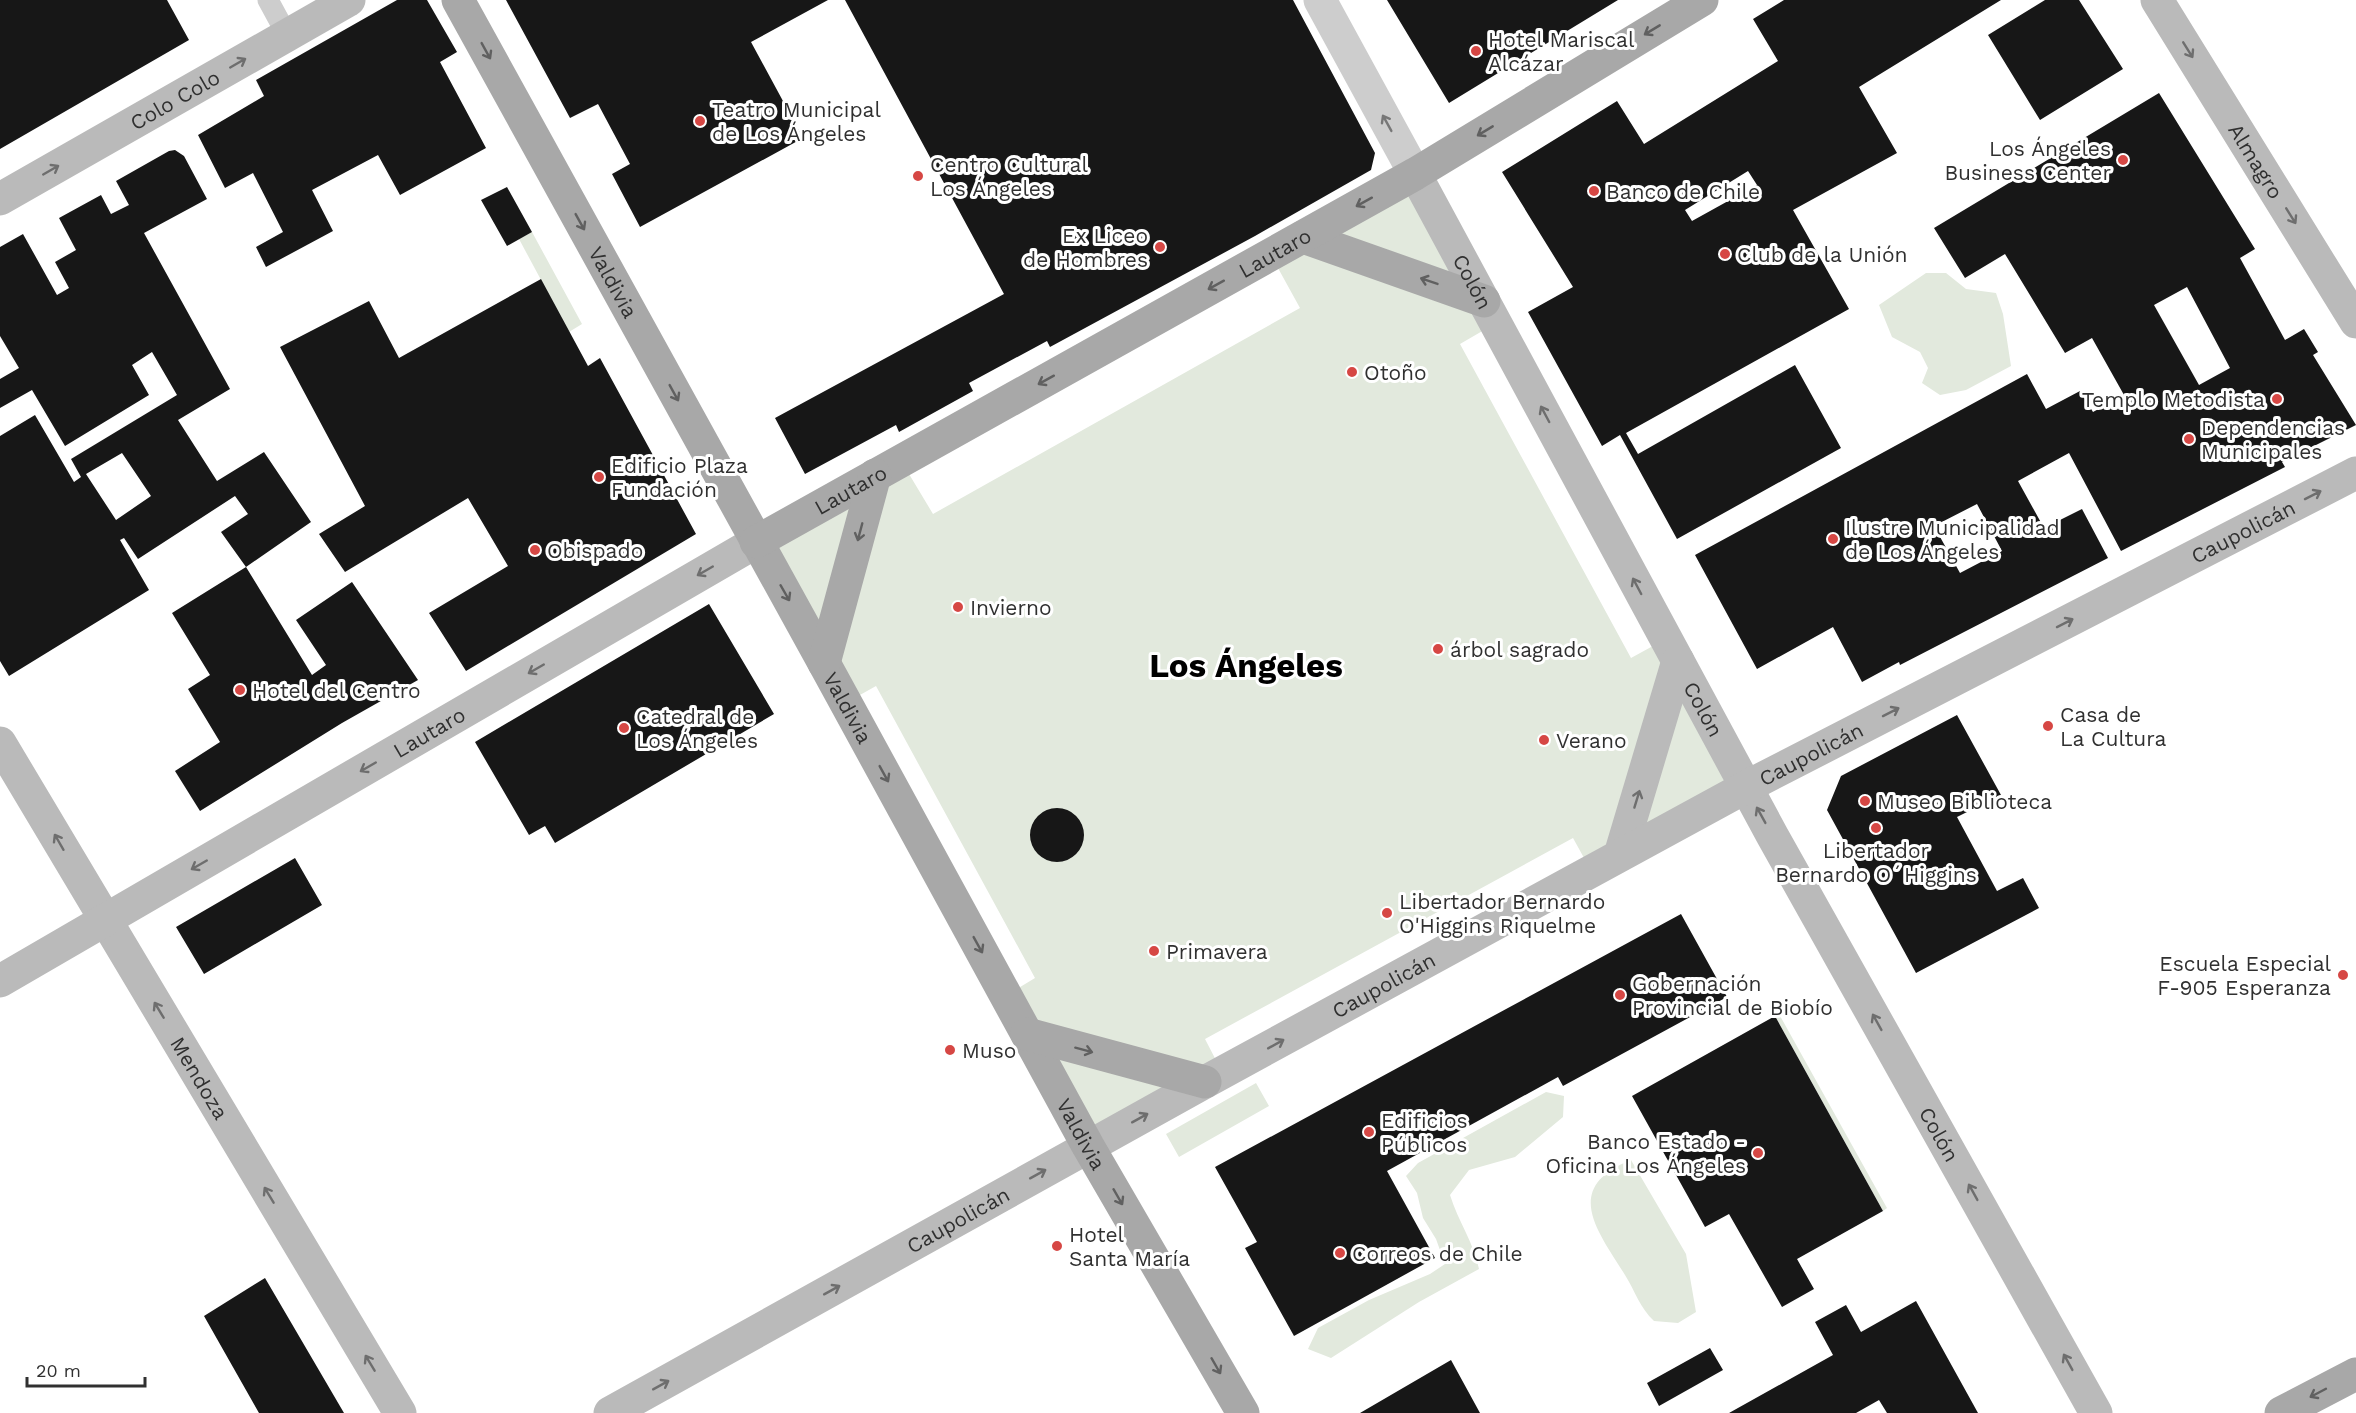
<svg xmlns="http://www.w3.org/2000/svg" width="2356" height="1413" font-family="'Work Sans',sans-serif">
	<style>
		.green { fill: #e2e9dd }
		.building { fill: #171717; fill-rule: evenodd }
		.lines { fill: none; stroke-linecap: round; stroke-linejoin: round }
		.lane { stroke: #cdcdcd; stroke-width: 21 }
		.street { stroke: #cdcdcd; stroke-width: 33 }
		.secondary { stroke: #bababa; stroke-width: 33 }
		.primary { stroke: #a8a8a8; stroke-width: 33 }
		.oneway { stroke: #606060 }
		.oneway2 { stroke: #6e6e6e }
		.oneway3 { stroke: #777 }
		.poi-dot { fill: #d64744; stroke: #fff; stroke-width: 2 }
		.labels { text-anchor: middle; dominant-baseline: central; stroke-width: 6; stroke-linejoin: round; paint-order: stroke }
		.poi-label { font-size: 21px; fill: #303030; stroke: #fff; text-anchor: start }
		.street-label { font-size: 21px; fill: #303030; stroke: #fff }
		.town-label { font-size: 33px; font-weight: bold; fill: #000; stroke: #fff }
	</style>
	<rect width="100%" height="100%" fill="#fff"/>
	<path class="green" d="M 1413,180 L 1491,326 L 1460,344 L 1631,658 L 1662,641 L 1739,784 L 1589,867 L 1573,838 L 1205,1039 L 1220,1068 L 1091,1139 L 1010,993 L 1035,978 L 876,686 L 851,700 L 763,543 L 903,464 L 933,514 L 1300,308 L 1273,259 Z
		M 532,232 L 582,324 L 569,332 L 519,239 Z
		M 1926,273 L 1946,273 L 1966,289 L 1996,293 L 2003,314 L 2011,366 L 1966,390 L 1940,395 L 1922,383 L 1928,368 L 1920,352 L 1892,337 L 1879,305 Z
		M 1779,1014 L 1887,1208 L 1883,1211 L 1775,1016 Z
		M 1256,1083 L 1269,1106 L 1179,1157 L 1166,1134 Z
		M 1546,1092 L 1564,1096 L 1563,1117 L 1515,1157 L 1469,1170 L 1450,1195 C 1458,1221 1474,1243 1479,1269 L 1419,1302 L 1331,1358 L 1308,1349 L 1318,1328 L 1369,1300 L 1430,1274 L 1445,1264 L 1436,1239 L 1423,1218 L 1417,1193 L 1406,1176 L 1418,1163 Z
		M 1631,1160 L 1686,1254 L 1696,1312 L 1678,1323 L 1654,1321 C 1640,1308 1635,1291 1625,1275 C 1598,1231 1561,1188 1631,1160 Z"/>
	<path class="building" d="M 0,0 L 167,0 L 189,40 L 0,149 Z
		M 397,0 L 427,0 L 457,52 L 440,62 L 486,148 L 400,195 L 378,155 L 312,190 L 333,231 L 266,267 L 256,247 L 283,232 L 253,173 L 225,188 L 198,135 L 264,96 L 256,80 Z
		M 506,0 L 828,0 L 751,42 L 803,138 L 640,227 L 612,174 L 630,164 L 598,104 L 570,118 Z
		M 845,0 L 1293,0 L 1375,153 L 1371,170 L 1255,236 L 1050,347 L 1047,341 L 969,383 L 973,391 L 899,432 L 896,425 L 805,474 L 775,418 L 1004,294 Z
		M 1387,0 L 1618,0 L 1449,103 Z
		M 1784,0 L 2001,0 L 1859,87 L 1897,153 L 1793,210 L 1849,309 L 1626,433 L 1638,454 L 1795,365 L 1841,448 L 1677,539 L 1620,435 L 1602,446 L 1528,312 L 1573,287 L 1502,172 L 1617,101 L 1644,144 L 1778,61 L 1753,19 ZM 1748,171 L 1757,185 L 1692,221 L 1685,210 Z
		M 2045,0 L 2079,0 L 2123,69 L 2040,120 L 1988,35 Z
		M 2159,93 L 2255,249 L 2240,258 L 2285,340 L 2304,329 L 2318,352 L 2313,355 L 2356,425 L 2282,462 L 2285,467 L 2121,551 L 2069,453 L 2018,481 L 2044,528 L 2082,509 L 2108,558 L 1900,665 L 1899,662 L 1862,682 L 1833,627 L 1757,669 L 1695,555 L 2027,374 L 2046,409 L 2080,391 L 2093,412 L 2124,395 L 2092,338 L 2065,353 L 2005,254 L 1965,278 L 1934,228 ZM 2187,287 L 2230,368 L 2199,385 L 2154,305 ZM 1977,504 L 2002,551 L 1960,573 L 1934,526 Z
		M 175,150 L 184,156 L 207,199 L 144,233 L 230,389 L 178,420 L 217,481 L 264,452 L 311,522 L 246,567 L 221,532 L 248,514 L 235,496 L 138,559 L 124,538 L 120,540 L 149,590 L 9,676 L 0,661 L 0,436 L 35,415 L 74,482 L 81,477 L 71,459 L 177,395 L 152,352 L 132,365 L 149,395 L 65,446 L 32,390 L 0,408 L 0,379 L 19,368 L 0,336 L 0,247 L 23,234 L 57,295 L 69,288 L 55,262 L 76,250 L 59,218 L 101,195 L 111,214 L 129,205 L 116,181 L 169,151 ZM 122,453 L 151,496 L 116,520 L 86,474 Z
		M 507,187 L 532,232 L 507,246 L 481,200 Z
		M 541,279 L 588,366 L 600,358 L 696,534 L 466,671 L 429,613 L 508,566 L 468,498 L 345,572 L 319,534 L 365,506 L 280,347 L 369,301 L 399,358 Z
		M 246,567 L 312,675 L 326,665 L 296,620 L 352,582 L 418,680 L 342,723 L 200,811 L 175,771 L 220,742 L 188,689 L 210,675 L 172,613 Z
		M 709,604 L 774,714 L 555,843 L 545,826 L 529,835 L 475,742 Z
		M 1957,715 L 2001,795 L 1957,817 L 1997,891 L 2023,878 L 2039,908 L 1916,973 L 1827,810 L 1841,776 Z
		M1030 835a27 27 0 1 1 54 0a27 27 0 1 1-54 0Z
		M 295,858 L 322,905 L 204,974 L 176,927 Z
		M 1681,914 L 1727,997 L 1563,1086 L 1558,1077 L 1387,1171 L 1435,1258 L 1294,1336 L 1245,1248 L 1257,1242 L 1215,1167 Z
		M 1775,1016 L 1883,1211 L 1797,1259 L 1814,1289 L 1782,1307 L 1729,1214 L 1705,1227 L 1632,1096 Z
		M 265,1278 L 344,1413 L 259,1413 L 204,1316 Z
		M 1916,1301 L 1978,1413 L 1887,1413 L 1879,1400 L 1856,1413 L 1729,1413 L 1833,1355 L 1815,1322 L 1846,1305 L 1861,1332 Z
		M 1710,1348 L 1723,1370 L 1659,1406 L 1647,1383 Z
		M 1451,1360 L 1480,1413 L 1360,1413 Z"/>
	<g class="lines">
		<path class="lane" d="M 268,0 L 287,35"/>
		<path class="street" d="M 1320,0 L 1415,174"/>
		<g class="secondary">
			<path id="s1" d="M 2157,0 L 2356,322"/>
			<path id="s2" d="M 1415,174 L 1772,835 L 2096,1413"/>
			<path id="s3" d="M 0,199 L 349,0"/>
			<path id="s4" d="M 0,743 L 400,1413"/>
			<path d="M 1620,855 L 1678,661"/>
			<path id="s5" d="M 0,981 L 756,542"/>
			<path id="s6" d="M 610,1413 L 1205,1082 L 1746,787 L 2356,473"/>
		</g>
		<g class="primary">
			<path id="s7" d="M 458,0 L 824,663 L 1088,1146 L 1243,1413"/>
			<path d="M 1303,237 L 1484,301"/>
			<path id="s8" d="M 756,542 L 1415,174 L 1702,0"/>
			<path d="M 824,663 L 875,475"/>
			<path d="M 1027,1034 L 1205,1082"/>
			<path d="M 2281,1413 L 2356,1374"/>
		</g>
	</g>
	<defs><path id="oneway-shaft" d="M-6 0H5M1.5-3L5.5 0L1.5 3" fill="none" stroke-width="1.6" stroke-linecap="round" stroke-linejoin="round" transform="scale(1.5)"/></defs>
	<g class="oneway">
		<use href="#oneway-shaft" transform="translate(1652 30) rotate(149)"/>
		<use href="#oneway-shaft" transform="translate(486 51) rotate(61)"/>
		<use href="#oneway-shaft" transform="translate(1485 131) rotate(149)"/>
		<use href="#oneway-shaft" transform="translate(1364 202) rotate(151)"/>
		<use href="#oneway-shaft" transform="translate(580 222) rotate(61)"/>
		<use href="#oneway-shaft" transform="translate(1429 281) rotate(-161)"/>
		<use href="#oneway-shaft" transform="translate(1216 285) rotate(151)"/>
		<use href="#oneway-shaft" transform="translate(1046 380) rotate(151)"/>
		<use href="#oneway-shaft" transform="translate(674 393) rotate(61)"/>
		<use href="#oneway-shaft" transform="translate(860 532) rotate(105)"/>
		<use href="#oneway-shaft" transform="translate(785 593) rotate(60)"/>
		<use href="#oneway-shaft" transform="translate(884 774) rotate(61)"/>
		<use href="#oneway-shaft" transform="translate(978 945) rotate(61)"/>
		<use href="#oneway-shaft" transform="translate(1084 1050) rotate(15)"/>
		<use href="#oneway-shaft" transform="translate(1118 1197) rotate(60)"/>
		<use href="#oneway-shaft" transform="translate(1216 1366) rotate(60)"/>
		<use href="#oneway-shaft" transform="translate(2318 1393) rotate(152)"/>
	</g>
	<g class="oneway2">
		<use href="#oneway-shaft" transform="translate(2188 50) rotate(58)"/>
		<use href="#oneway-shaft" transform="translate(238 63) rotate(-30)"/>
		<use href="#oneway-shaft" transform="translate(51 170) rotate(-30)"/>
		<use href="#oneway-shaft" transform="translate(2291 216) rotate(58)"/>
		<use href="#oneway-shaft" transform="translate(1545 414) rotate(-118)"/>
		<use href="#oneway-shaft" transform="translate(2313 495) rotate(-27)"/>
		<use href="#oneway-shaft" transform="translate(705 571) rotate(150)"/>
		<use href="#oneway-shaft" transform="translate(1637 586) rotate(-118)"/>
		<use href="#oneway-shaft" transform="translate(2065 623) rotate(-27)"/>
		<use href="#oneway-shaft" transform="translate(536 669) rotate(150)"/>
		<use href="#oneway-shaft" transform="translate(1891 712) rotate(-27)"/>
		<use href="#oneway-shaft" transform="translate(368 767) rotate(150)"/>
		<use href="#oneway-shaft" transform="translate(1637 799) rotate(-73)"/>
		<use href="#oneway-shaft" transform="translate(1761 815) rotate(-119)"/>
		<use href="#oneway-shaft" transform="translate(59 842) rotate(-120)"/>
		<use href="#oneway-shaft" transform="translate(199 865) rotate(150)"/>
		<use href="#oneway-shaft" transform="translate(159 1010) rotate(-121)"/>
		<use href="#oneway-shaft" transform="translate(1877 1022) rotate(-119)"/>
		<use href="#oneway-shaft" transform="translate(1276 1044) rotate(-29)"/>
		<use href="#oneway-shaft" transform="translate(1140 1118) rotate(-29)"/>
		<use href="#oneway-shaft" transform="translate(1038 1174) rotate(-29)"/>
		<use href="#oneway-shaft" transform="translate(1973 1192) rotate(-119)"/>
		<use href="#oneway-shaft" transform="translate(269 1195) rotate(-121)"/>
		<use href="#oneway-shaft" transform="translate(832 1290) rotate(-29)"/>
		<use href="#oneway-shaft" transform="translate(2068 1362) rotate(-119)"/>
		<use href="#oneway-shaft" transform="translate(370 1363) rotate(-121)"/>
		<use href="#oneway-shaft" transform="translate(661 1385) rotate(-29)"/>
	</g>
	<use class="oneway3" href="#oneway-shaft" transform="translate(1387 123) rotate(-119)"/>
	<g class="poi-dot">
		<circle cx="1476" cy="51" r="6"/>
		<circle cx="700" cy="121" r="6"/>
		<circle cx="2123" cy="160" r="6"/>
		<circle cx="918" cy="176" r="6"/>
		<circle cx="1594" cy="191" r="6"/>
		<circle cx="1160" cy="247" r="6"/>
		<circle cx="1725" cy="254" r="6"/>
		<circle cx="1352" cy="372" r="6"/>
		<circle cx="2277" cy="399" r="6"/>
		<circle cx="2189" cy="439" r="6"/>
		<circle cx="599" cy="477" r="6"/>
		<circle cx="1833" cy="539" r="6"/>
		<circle cx="535" cy="550" r="6"/>
		<circle cx="958" cy="607" r="6"/>
		<circle cx="1438" cy="649" r="6"/>
		<circle cx="240" cy="690" r="6"/>
		<circle cx="2048" cy="726" r="6"/>
		<circle cx="624" cy="728" r="6"/>
		<circle cx="1544" cy="740" r="6"/>
		<circle cx="1865" cy="801" r="6"/>
		<circle cx="1876" cy="828" r="6"/>
		<circle cx="1387" cy="913" r="6"/>
		<circle cx="1154" cy="951" r="6"/>
		<circle cx="2343" cy="975" r="6"/>
		<circle cx="1620" cy="995" r="6"/>
		<circle cx="950" cy="1050" r="6"/>
		<circle cx="1369" cy="1132" r="6"/>
		<circle cx="1758" cy="1153" r="6"/>
		<circle cx="1057" cy="1246" r="6"/>
		<circle cx="1340" cy="1253" r="6"/>
	</g>
	<g class="labels">
		<g class="poi-label">
			<text x="1488" y="39">Hotel Mariscal<tspan x="1488" dy="24">Alcázar</tspan></text>
			<text x="712" y="109">Teatro Municipal<tspan x="712" dy="24">de Los Ángeles</tspan></text>
			<text x="2111" y="148" text-anchor="end">Los Ángeles<tspan x="2111" dy="24">Business Center</tspan></text>
			<text x="930" y="164">Centro Cultural<tspan x="930" dy="24">Los Ángeles</tspan></text>
			<text x="1606" y="191">Banco de Chile</text>
			<text x="1148" y="235" text-anchor="end">Ex Liceo<tspan x="1148" dy="24">de Hombres</tspan></text>
			<text x="1737" y="254">Club de la Unión</text>
			<text x="1364" y="372">Otoño</text>
			<text x="2265" y="399" text-anchor="end">Templo Metodista</text>
			<text x="2201" y="427">Dependencias<tspan x="2201" dy="24">Municipales</tspan></text>
			<text x="611" y="465">Edificio Plaza<tspan x="611" dy="24">Fundación</tspan></text>
			<text x="1845" y="527">Ilustre Municipalidad<tspan x="1845" dy="24">de Los Ángeles</tspan></text>
			<text x="547" y="550">Obispado</text>
			<text x="970" y="607">Invierno</text>
			<text x="1450" y="649">árbol sagrado</text>
			<text x="252" y="690">Hotel del Centro</text>
			<text x="2060" y="714">Casa de<tspan x="2060" dy="24">La Cultura</tspan></text>
			<text x="636" y="716">Catedral de<tspan x="636" dy="24">Los Ángeles</tspan></text>
			<text x="1556" y="740">Verano</text>
			<text x="1877" y="801">Museo Biblioteca</text>
			<text x="1876" y="850" text-anchor="middle">Libertador<tspan x="1876" dy="24">Bernardo O´Higgins</tspan></text>
			<text x="1399" y="901">Libertador Bernardo<tspan x="1399" dy="24">O'Higgins Riquelme</tspan></text>
			<text x="1166" y="951">Primavera</text>
			<text x="2331" y="963" text-anchor="end">Escuela Especial<tspan x="2331" dy="24">F-905 Esperanza</tspan></text>
			<text x="1632" y="983">Gobernación<tspan x="1632" dy="24">Provincial de Biobío</tspan></text>
			<text x="962" y="1050">Muso</text>
			<text x="1381" y="1120">Edificios<tspan x="1381" dy="24">Públicos</tspan></text>
			<text x="1746" y="1141" text-anchor="end">Banco Estado -<tspan x="1746" dy="24">Oficina Los Ángeles</tspan></text>
			<text x="1069" y="1234">Hotel<tspan x="1069" dy="24">Santa María</tspan></text>
			<text x="1352" y="1253">Correos de Chile</text>
		</g>
		<g class="street-label">
			<text stroke="none"><textPath href="#s3" startOffset="201">Colo Colo</textPath></text>
			<text stroke="none"><textPath href="#s1" startOffset="189">Almagro</textPath></text>
			<text stroke="none"><textPath href="#s8" startOffset="594">Lautaro</textPath></text>
			<text stroke="none"><textPath href="#s2" startOffset="122">Colón</textPath></text>
			<text stroke="none"><textPath href="#s7" startOffset="322">Valdivia</textPath></text>
			<text stroke="none"><textPath href="#s8" startOffset="108">Lautaro</textPath></text>
			<text stroke="none"><textPath href="#s6" startOffset="1856">Caupolicán</textPath></text>
			<text stroke="none"><textPath href="#s7" startOffset="808">Valdivia</textPath></text>
			<text stroke="none"><textPath href="#s2" startOffset="608">Colón</textPath></text>
			<text stroke="none"><textPath href="#s5" startOffset="496">Lautaro</textPath></text>
			<text stroke="none"><textPath href="#s6" startOffset="1370">Caupolicán</textPath></text>
			<text stroke="none"><textPath href="#s6" startOffset="884">Caupolicán</textPath></text>
			<text stroke="none"><textPath href="#s4" startOffset="390">Mendoza</textPath></text>
			<text stroke="none"><textPath href="#s7" startOffset="1294">Valdivia</textPath></text>
			<text stroke="none"><textPath href="#s2" startOffset="1094">Colón</textPath></text>
			<text stroke="none"><textPath href="#s6" startOffset="398">Caupolicán</textPath></text>
		</g>
		<g class="town-label">
			<text x="1246" y="665">Los Ángeles</text>
		</g>
	</g>
	<path d="M27 1377v9h118v-9" fill="none" stroke="#303030" stroke-width="3"/>
	<text x="36" y="1377" font-size="18" fill="#303030" stroke="#ffffff" stroke-width="4.5" paint-order="stroke">20 m</text>
</svg>
